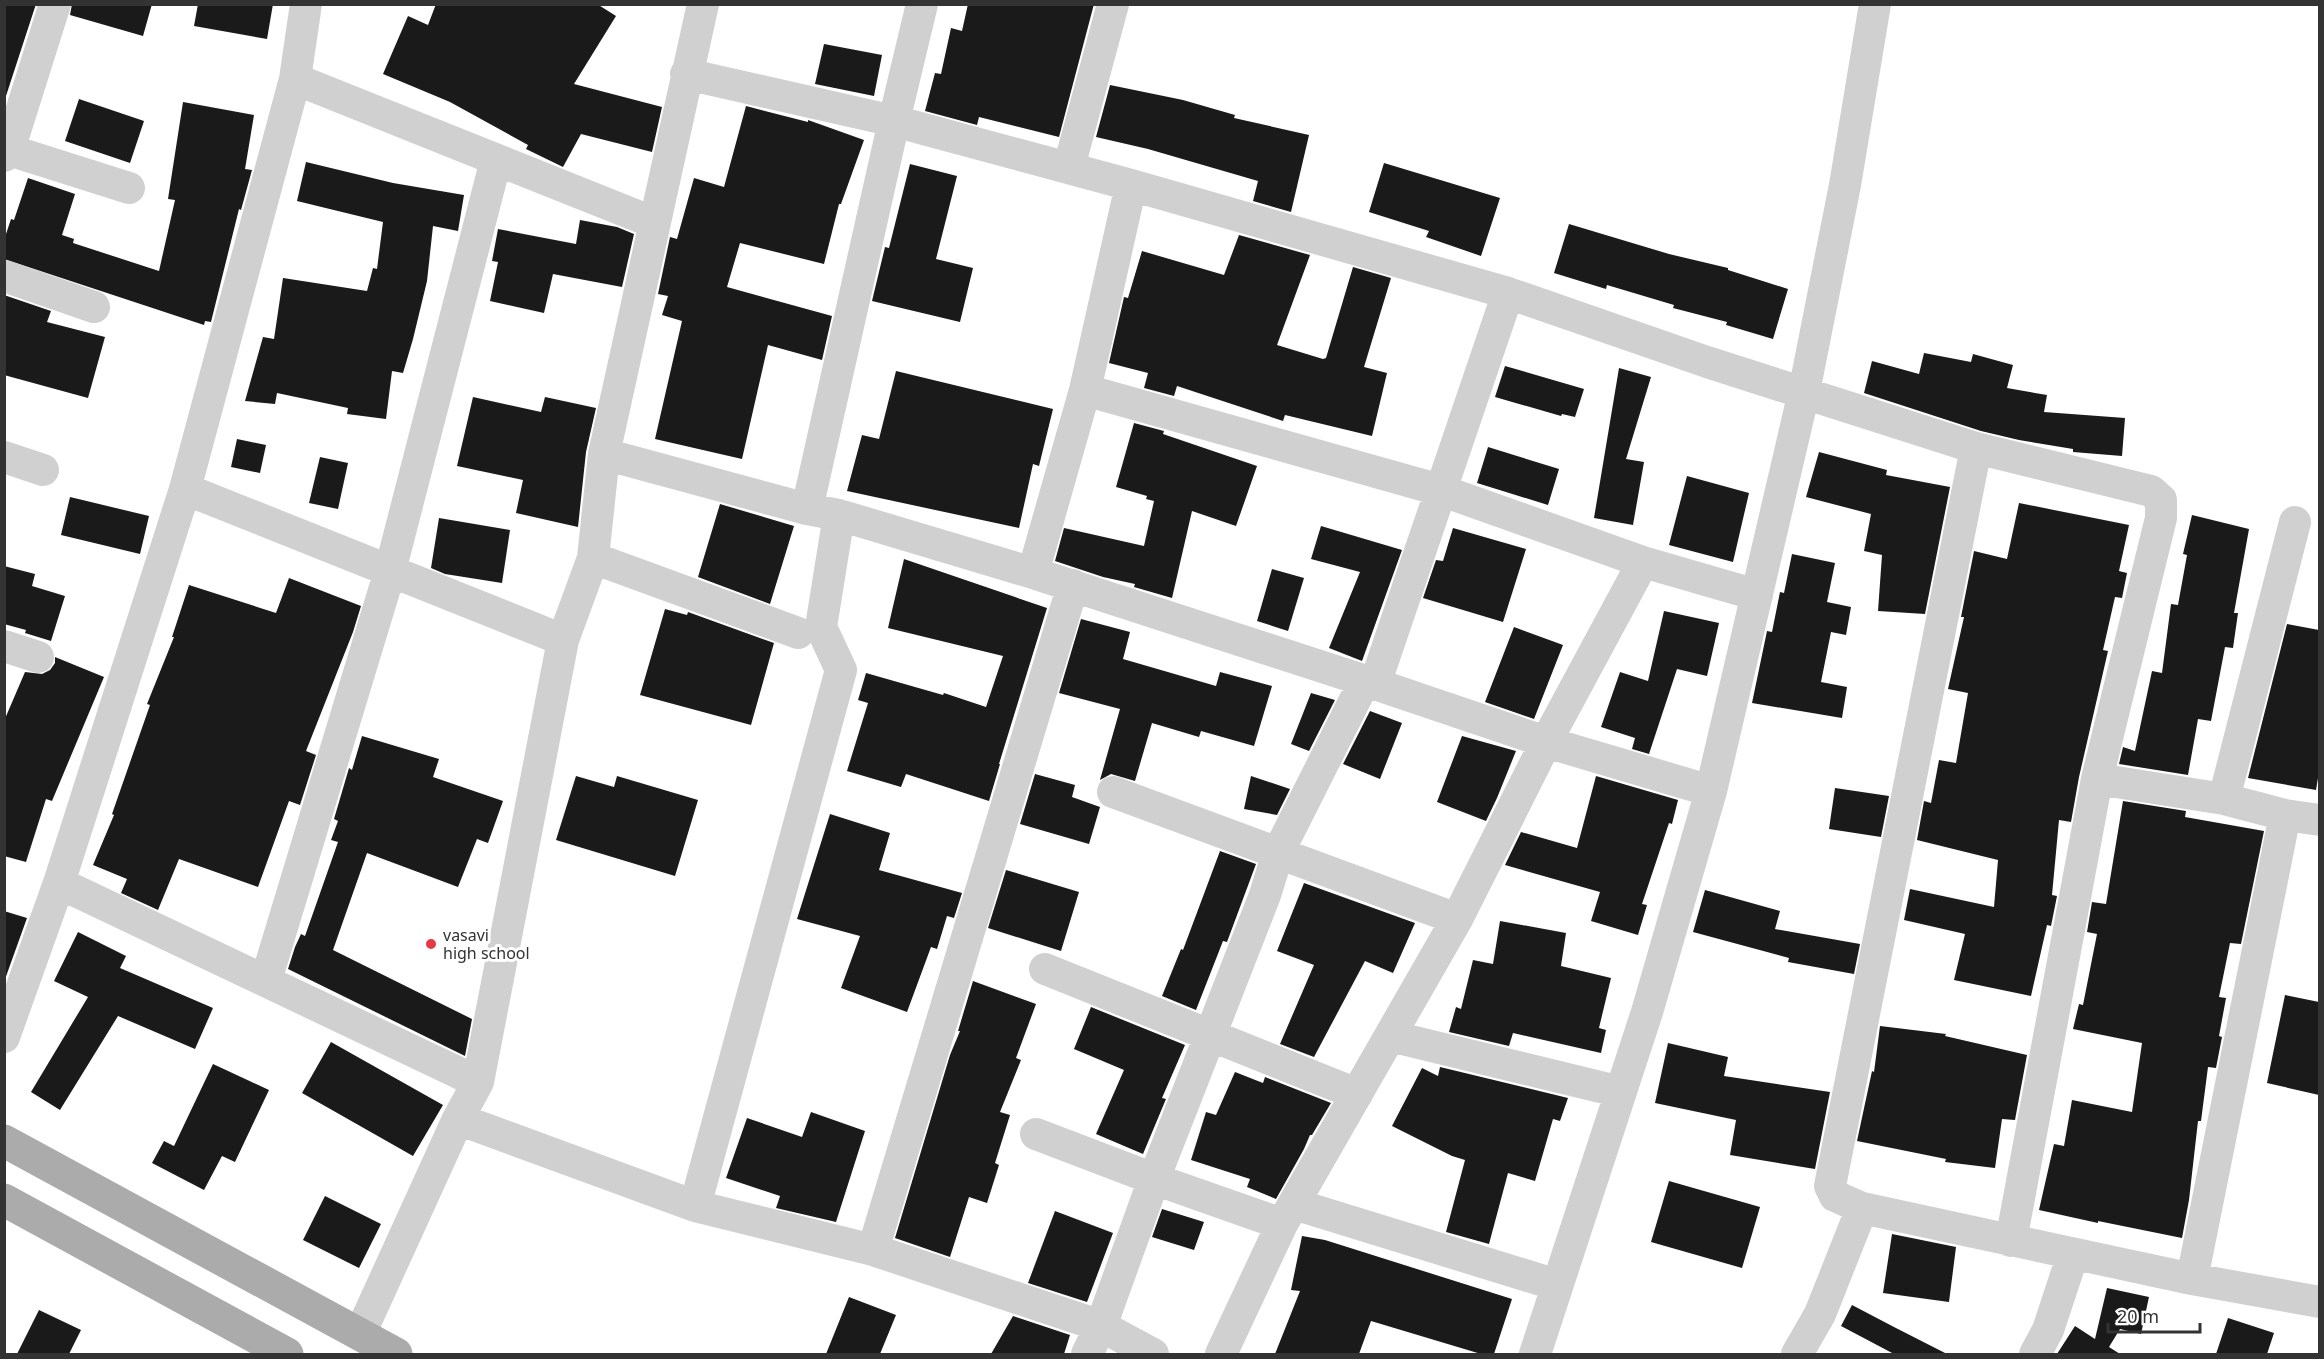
<svg xmlns="http://www.w3.org/2000/svg" width="2324" height="1359" font-family="'Noto Sans',sans-serif">
	<style>
		.building { fill: #1a1a1a }
		.lines { fill: none; stroke-linecap: round; stroke-linejoin: round }
		.minor { stroke: #d0d0d0; stroke-width: 32 }
		.major { stroke: #ababab; stroke-width: 33 }
		.poi-dot { fill: #e63946; stroke: #fff; stroke-width: 2 }
		.labels { text-anchor: middle; dominant-baseline: central; stroke-width: 6; stroke-linejoin: round; paint-order: stroke }
		.poi-label { font-size: 16px; fill: #333; stroke: #fff; text-anchor: start }
	</style>
	<rect width="100%" height="100%" fill="#fff"/>
	<path class="building" d="M 4,4 L 36,4 L 5,99 L 4,99 Z
		M 72,4 L 152,4 L 143,36 L 70,15 Z
		M 198,4 L 273,4 L 267,39 L 194,26 Z
		M 436,4 L 597,4 L 616,16 L 574,84 L 662,107 L 652,152 L 581,134 L 563,167 L 526,149 L 528,145 L 450,102 L 383,74 L 408,16 L 428,25 Z
		M 968,4 L 1094,4 L 1059,137 L 979,117 L 977,125 L 925,111 L 935,73 L 941,74 L 951,28 L 962,31 Z
		M 824,44 L 882,55 L 874,96 L 815,84 Z
		M 1110,85 L 1183,100 L 1235,115 L 1234,118 L 1309,135 L 1291,212 L 1253,201 L 1258,181 L 1148,149 L 1096,137 Z
		M 79,99 L 144,121 L 130,163 L 65,141 Z
		M 183,102 L 254,115 L 245,169 L 252,170 L 241,210 L 239,209 L 211,322 L 205,321 L 204,325 L 4,259 L 4,240 L 11,219 L 14,220 L 28,178 L 75,194 L 62,235 L 74,239 L 73,243 L 159,271 L 175,200 L 168,199 Z
		M 746,106 L 808,122 L 808,120 L 864,140 L 841,204 L 839,204 L 824,264 L 740,243 L 727,287 L 832,316 L 822,360 L 768,345 L 742,459 L 655,439 L 682,321 L 662,315 L 668,296 L 658,294 L 670,237 L 677,239 L 694,178 L 724,187 Z
		M 306,162 L 393,183 L 464,195 L 458,231 L 433,226 L 427,281 L 413,339 L 403,373 L 392,371 L 386,419 L 347,414 L 348,408 L 277,393 L 275,404 L 245,401 L 263,337 L 274,339 L 283,278 L 367,291 L 373,268 L 377,269 L 383,222 L 297,201 Z
		M 1384,163 L 1500,198 L 1481,256 L 1426,237 L 1429,231 L 1369,212 Z
		M 910,164 L 957,176 L 936,259 L 973,268 L 960,322 L 872,301 L 885,247 L 889,248 Z
		M 580,220 L 617,227 L 634,234 L 622,287 L 553,274 L 544,313 L 490,301 L 498,262 L 492,261 L 498,229 L 576,244 Z
		M 1569,224 L 1669,254 L 1728,268 L 1728,270 L 1788,289 L 1773,339 L 1726,325 L 1727,322 L 1673,308 L 1674,305 L 1607,285 L 1606,289 L 1554,273 Z
		M 1239,235 L 1310,255 L 1277,345 L 1323,359 L 1326,358 L 1353,267 L 1391,278 L 1364,367 L 1387,373 L 1372,436 L 1285,415 L 1283,421 L 1177,386 L 1174,396 L 1144,388 L 1148,373 L 1109,363 L 1124,297 L 1128,298 L 1142,251 L 1224,275 Z
		M 4,295 L 51,311 L 47,322 L 105,337 L 88,398 L 4,375 Z
		M 1924,353 L 1971,362 L 1973,354 L 2013,365 L 2007,388 L 2047,395 L 2044,412 L 2125,418 L 2122,456 L 2073,452 L 2073,449 L 2019,440 L 1981,431 L 1864,393 L 1872,361 L 1919,374 Z
		M 1505,366 L 1584,389 L 1575,417 L 1562,414 L 1561,416 L 1495,397 Z
		M 1619,368 L 1651,377 L 1626,459 L 1644,462 L 1633,525 L 1594,518 Z
		M 896,371 L 1053,409 L 1039,466 L 1033,464 L 1019,528 L 847,491 L 862,435 L 879,439 Z
		M 473,397 L 541,412 L 545,397 L 596,408 L 586,452 L 578,527 L 516,513 L 523,480 L 457,466 Z
		M 1134,423 L 1164,431 L 1163,434 L 1257,466 L 1236,526 L 1192,511 L 1172,598 L 1134,587 L 1135,584 L 1103,577 L 1055,561 L 1064,528 L 1144,546 L 1154,501 L 1146,499 L 1147,496 L 1116,487 Z
		M 237,439 L 266,445 L 260,473 L 231,467 Z
		M 1488,447 L 1559,469 L 1548,505 L 1477,483 Z
		M 1819,452 L 1887,470 L 1886,475 L 1950,487 L 1925,614 L 1878,611 L 1882,555 L 1864,551 L 1871,514 L 1806,497 Z
		M 320,457 L 348,463 L 338,509 L 309,503 Z
		M 1687,476 L 1749,493 L 1733,562 L 1669,545 Z
		M 70,497 L 149,516 L 140,554 L 61,535 Z
		M 2019,503 L 2129,525 L 2119,571 L 2127,573 L 2122,598 L 2115,597 L 2103,650 L 2108,651 L 2079,777 L 2071,822 L 2059,820 L 2052,895 L 2057,896 L 2051,926 L 2047,925 L 2031,996 L 1954,980 L 1965,934 L 1904,920 L 1910,889 L 1994,907 L 1998,860 L 1917,840 L 1924,801 L 1931,803 L 1939,760 L 1956,763 L 1968,693 L 1948,689 L 1964,617 L 1961,617 L 1974,551 L 2007,559 Z
		M 720,504 L 794,526 L 770,604 L 698,577 Z
		M 2192,515 L 2249,529 L 2234,613 L 2238,613 L 2233,648 L 2225,647 L 2211,721 L 2198,719 L 2188,775 L 2119,764 L 2123,747 L 2135,751 L 2152,671 L 2162,673 L 2171,604 L 2178,605 L 2187,555 L 2183,554 Z
		M 439,518 L 510,530 L 502,583 L 445,574 L 431,568 Z
		M 1321,526 L 1402,550 L 1362,661 L 1329,648 L 1360,572 L 1311,559 Z
		M 1453,528 L 1526,549 L 1503,622 L 1423,598 L 1436,560 L 1443,561 Z
		M 1792,554 L 1835,563 L 1827,602 L 1851,607 L 1846,635 L 1831,632 L 1821,682 L 1847,687 L 1842,718 L 1752,703 L 1767,631 L 1772,632 L 1780,592 L 1784,593 Z
		M 904,559 L 1047,608 L 999,764 L 1000,764 L 989,801 L 906,774 L 901,787 L 847,771 L 868,703 L 858,700 L 866,673 L 943,695 L 944,693 L 986,707 L 1003,656 L 888,628 Z
		M 4,566 L 35,574 L 32,586 L 65,596 L 51,641 L 25,633 L 26,630 L 4,624 Z
		M 1272,569 L 1304,578 L 1288,631 L 1257,621 Z
		M 289,578 L 361,606 L 353,632 L 306,751 L 316,755 L 300,805 L 289,801 L 258,887 L 179,859 L 158,910 L 121,893 L 127,879 L 93,865 L 114,815 L 112,814 L 150,705 L 147,704 L 174,637 L 172,637 L 189,585 L 276,613 Z
		M 665,609 L 687,615 L 688,612 L 774,643 L 751,725 L 640,695 Z
		M 1664,611 L 1719,623 L 1707,676 L 1677,669 L 1649,754 L 1632,749 L 1635,738 L 1601,727 L 1620,672 L 1648,681 Z
		M 1081,619 L 1130,632 L 1123,659 L 1216,686 L 1220,672 L 1272,686 L 1254,746 L 1201,731 L 1199,737 L 1152,723 L 1135,781 L 1111,774 L 1100,780 L 1120,709 L 1059,693 Z
		M 2287,624 L 2319,630 L 2319,772 L 2316,790 L 2248,778 Z
		M 1514,627 L 1563,645 L 1534,719 L 1485,702 Z
		M 55,657 L 104,677 L 52,801 L 46,799 L 26,862 L 4,856 L 4,721 L 25,672 L 42,674 L 50,670 L 55,663 Z
		M 1311,693 L 1335,700 L 1309,751 L 1291,744 Z
		M 1370,711 L 1402,723 L 1380,779 L 1343,764 Z
		M 362,736 L 439,759 L 433,777 L 503,801 L 488,843 L 477,839 L 458,887 L 367,853 L 333,950 L 472,1019 L 465,1056 L 288,969 L 295,947 L 301,934 L 305,936 L 338,842 L 331,840 L 338,821 L 334,819 L 349,768 L 352,770 Z
		M 1462,736 L 1516,751 L 1497,798 L 1486,821 L 1437,802 Z
		M 1035,774 L 1075,785 L 1072,797 L 1100,807 L 1089,844 L 1020,824 Z
		M 576,776 L 614,787 L 617,776 L 698,800 L 675,876 L 556,840 Z
		M 1251,776 L 1290,789 L 1277,815 L 1244,809 Z
		M 1596,776 L 1678,800 L 1672,824 L 1669,823 L 1642,904 L 1647,905 L 1638,935 L 1591,921 L 1600,892 L 1505,865 L 1521,832 L 1577,848 Z
		M 1835,788 L 1889,796 L 1881,837 L 1829,829 Z
		M 2123,801 L 2186,811 L 2185,817 L 2264,831 L 2241,944 L 2230,943 L 2219,997 L 2226,998 L 2219,1036 L 2222,1037 L 2216,1068 L 2208,1067 L 2201,1121 L 2198,1121 L 2189,1200 L 2182,1238 L 2098,1221 L 2098,1223 L 2039,1210 L 2054,1144 L 2064,1146 L 2072,1100 L 2132,1112 L 2142,1043 L 2073,1029 L 2079,1004 L 2083,1005 L 2097,934 L 2087,932 L 2092,902 L 2106,904 Z
		M 830,814 L 890,833 L 879,870 L 962,893 L 954,918 L 947,916 L 937,949 L 931,947 L 907,1012 L 841,988 L 860,936 L 797,919 Z
		M 1220,851 L 1256,864 L 1227,942 L 1223,941 L 1196,1010 L 1162,996 L 1181,949 L 1183,950 Z
		M 1006,870 L 1079,892 L 1061,951 L 988,928 Z
		M 1304,883 L 1415,923 L 1393,973 L 1365,961 L 1314,1057 L 1280,1044 L 1314,965 L 1277,951 Z
		M 1705,890 L 1780,911 L 1775,929 L 1860,944 L 1854,974 L 1788,962 L 1789,958 L 1693,932 Z
		M 4,911 L 27,918 L 4,982 Z
		M 1500,921 L 1566,933 L 1561,966 L 1611,978 L 1599,1028 L 1606,1030 L 1601,1053 L 1513,1033 L 1509,1046 L 1449,1032 L 1456,1007 L 1461,1009 L 1473,960 L 1493,964 Z
		M 78,932 L 126,956 L 120,968 L 213,1008 L 195,1049 L 118,1016 L 60,1110 L 31,1092 L 88,997 L 54,981 Z
		M 973,981 L 1036,1004 L 1016,1058 L 1021,1060 L 1000,1112 L 1010,1115 L 995,1163 L 999,1165 L 987,1203 L 969,1197 L 950,1257 L 895,1238 L 950,1055 L 960,1031 L 958,1031 Z
		M 2285,995 L 2319,1002 L 2319,1095 L 2267,1083 Z
		M 1091,1007 L 1185,1045 L 1162,1098 L 1166,1099 L 1143,1154 L 1096,1134 L 1124,1070 L 1074,1049 Z
		M 1880,1026 L 1946,1034 L 1945,1036 L 2027,1055 L 2015,1120 L 2002,1119 L 1995,1168 L 1945,1162 L 1946,1159 L 1857,1141 L 1872,1071 L 1874,1072 Z
		M 331,1042 L 443,1105 L 413,1156 L 302,1093 Z
		M 1668,1043 L 1728,1057 L 1724,1076 L 1830,1092 L 1815,1169 L 1730,1155 L 1736,1120 L 1655,1103 Z
		M 213,1064 L 269,1090 L 235,1162 L 222,1156 L 204,1190 L 152,1163 L 164,1141 L 174,1146 Z
		M 1440,1067 L 1568,1098 L 1560,1121 L 1553,1119 L 1535,1181 L 1508,1173 L 1489,1244 L 1446,1232 L 1465,1160 L 1452,1156 L 1392,1126 L 1422,1068 L 1438,1076 Z
		M 1235,1072 L 1263,1083 L 1265,1077 L 1331,1103 L 1312,1135 L 1310,1135 L 1304,1149 L 1276,1199 L 1247,1187 L 1250,1179 L 1191,1160 L 1206,1112 L 1216,1115 Z
		M 811,1112 L 865,1131 L 836,1222 L 776,1208 L 780,1196 L 726,1178 L 747,1118 L 802,1137 Z
		M 1669,1181 L 1760,1207 L 1742,1268 L 1651,1242 Z
		M 325,1196 L 381,1224 L 359,1268 L 303,1240 Z
		M 1162,1209 L 1204,1222 L 1194,1250 L 1152,1237 Z
		M 1055,1211 L 1113,1233 L 1087,1302 L 1028,1283 Z
		M 1892,1234 L 1956,1247 L 1949,1302 L 1883,1293 Z
		M 1302,1236 L 1325,1240 L 1512,1299 L 1494,1354 L 1481,1354 L 1371,1321 L 1359,1354 L 1275,1354 L 1300,1291 L 1291,1290 Z
		M 2107,1288 L 2149,1297 L 2141,1334 L 2120,1329 L 2109,1347 L 2120,1354 L 2057,1354 L 2075,1326 L 2095,1339 Z
		M 849,1297 L 896,1315 L 880,1354 L 826,1354 Z
		M 1852,1305 L 1894,1327 L 1947,1354 L 1894,1354 L 1841,1326 Z
		M 39,1310 L 81,1330 L 69,1354 L 17,1354 Z
		M 1013,1316 L 1070,1335 L 1064,1354 L 991,1354 Z
		M 2228,1318 L 2274,1333 L 2267,1354 L 2216,1354 Z"/>
	<g class="lines">
		<path class="minor" d="M 703,4 L 604,454 L 807,509 L 839,515 L 1033,573 L 1375,684
			M 686,74 L 894,121 L 1131,185 L 1508,293 L 1707,362 L 1976,448 L 2151,491 L 2161,500 L 2161,518 L 2097,779 L 2011,1241
			M 295,79 L 655,223
			M 9,150 L 129,188
			M 4,156 L 9,150 L 55,4
			M 1069,167 L 1113,4
			M 4,276 L 94,307
			M 1085,390 L 1440,490 L 1643,562 L 1757,595
			M 1976,448 L 1830,1186 L 1835,1196 L 1862,1208 L 2192,1279 L 2320,1302
			M 4,457 L 43,470
			M 185,489 L 295,79 L 306,4
			M 807,509 L 894,121 L 922,4
			M 593,558 L 798,633
			M 1643,562 L 1546,742 L 1711,791
			M 1033,573 L 1085,390 L 1131,185
			M 4,646 L 38,657
			M 2097,779 L 2224,799 L 2285,815 L 2192,1279
			M 1113,792 L 1457,919
			M 2224,799 L 2295,522
			M 2285,815 L 2320,820
			M 59,883 L 185,489 L 563,640
			M 1045,969 L 1357,1094
			M 266,980 L 390,571 L 496,160
			M 1390,1036 L 1621,1092
			M 4,1037 L 59,883 L 478,1082
			M 458,1119 L 695,1206 L 841,670 L 821,627 L 839,515
			M 1036,1134 L 1154,1179 L 1101,1326 L 1087,1354
			M 1294,1204 L 1557,1285
			M 695,1206 L 873,1250 L 1101,1326 L 1153,1354
			M 1282,1224 L 1154,1179 L 1265,895 L 1278,853 L 1365,680
			M 873,1250 L 1073,585
			M 360,1334 L 458,1119 L 478,1082 L 563,640 L 593,558 L 604,454
			M 1221,1354 L 1282,1224 L 1457,919 L 1546,742 L 1375,684 L 1508,293
			M 1535,1354 L 1647,1012 L 1711,791 L 1804,392 L 1845,185 L 1875,4
			M 1797,1354 L 1820,1314 L 1862,1208
			M 2035,1354 L 2048,1330 L 2073,1254"/>
		<path class="major" d="M 4,1141 L 396,1354
			M 4,1200 L 287,1354"/>
	</g>
	<circle class="poi-dot" cx="431" cy="944" r="6"/>
	<g class="labels">
		<g class="poi-label">
			<text x="443" y="935">vasavi<tspan x="443" dy="18">high school</tspan></text>
		</g>
	</g>
	<rect width="2324" height="1359" fill="none" stroke="#333333" stroke-width="12"/>
	<path d="M2108 1323v9h92v-9" fill="none" stroke="#333333" stroke-width="3"/>
	<text x="2117" y="1323" font-size="18" fill="#333333" stroke="#ffffff" stroke-width="4.5" paint-order="stroke">20 m</text>
</svg>
